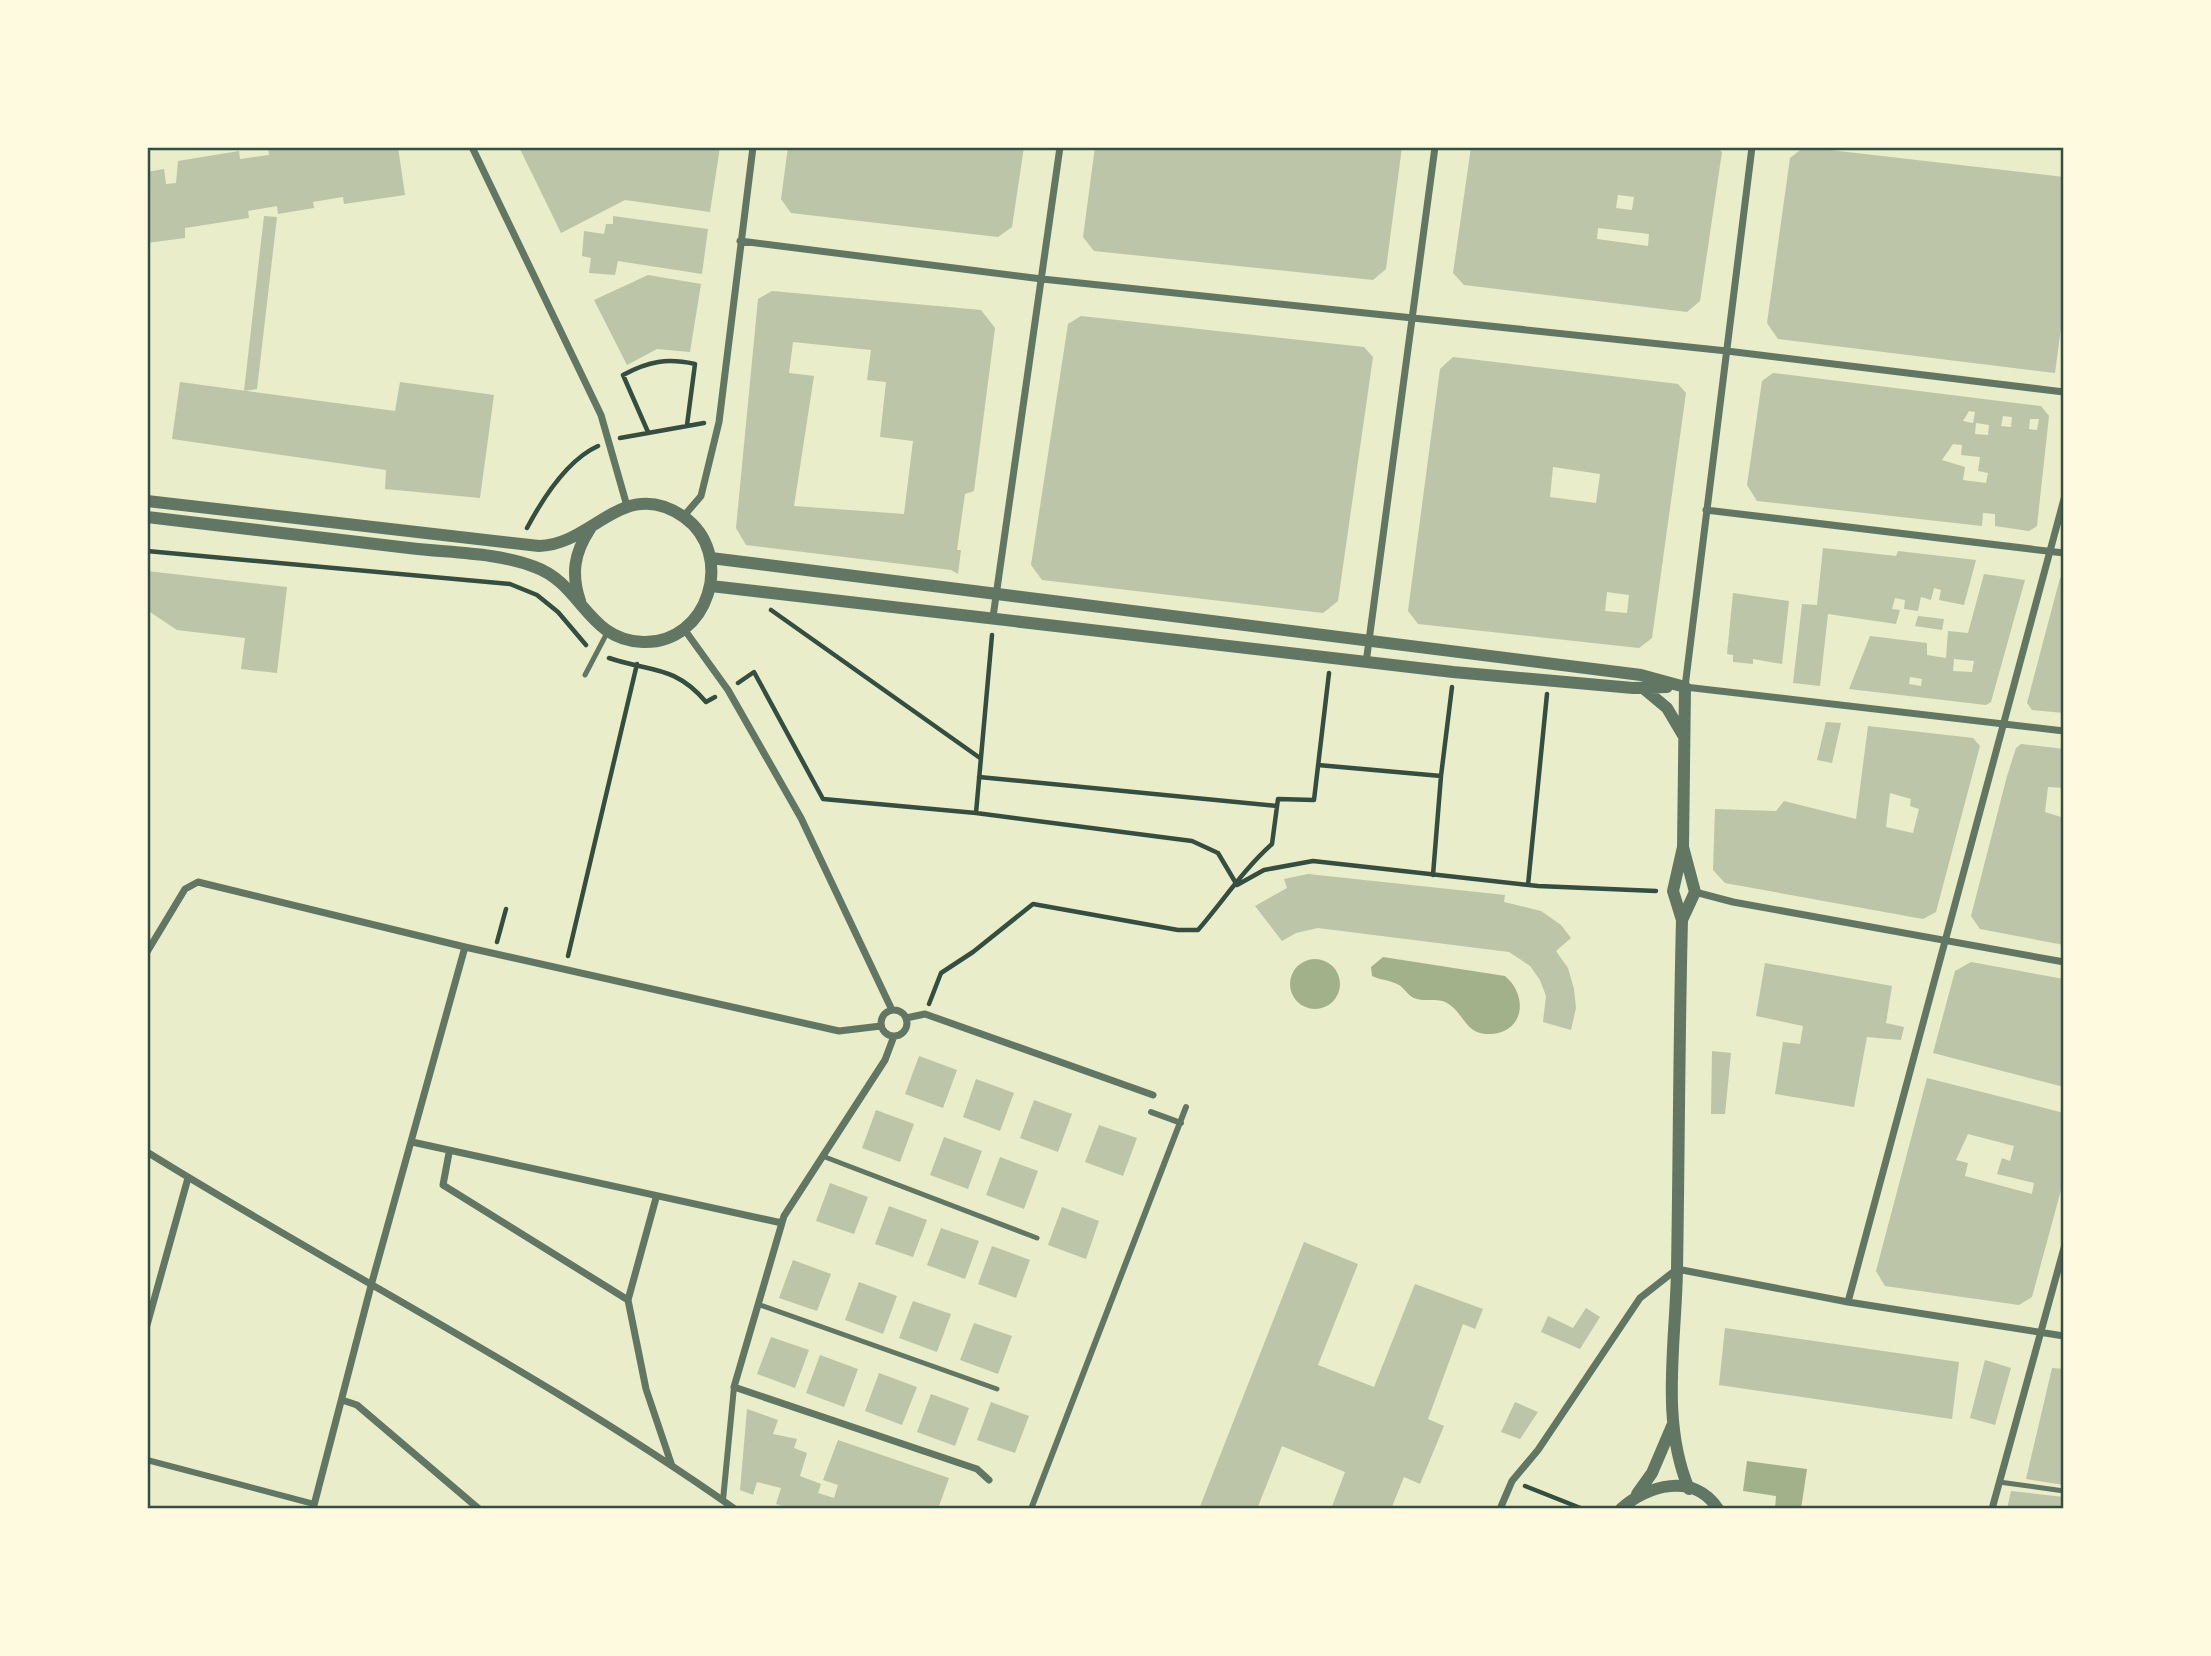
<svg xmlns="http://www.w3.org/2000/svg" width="2211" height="1656" font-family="'PT Sans',sans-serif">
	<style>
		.water { fill: #a3b18a }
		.building { fill: #bcc5a7; fill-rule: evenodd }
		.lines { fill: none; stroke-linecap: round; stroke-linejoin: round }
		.path { stroke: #344e41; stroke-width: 4.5 }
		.service { stroke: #617663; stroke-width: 5 }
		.pedestrian { stroke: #617663; stroke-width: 6 }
		.minor { stroke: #617663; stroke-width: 7 }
		.tertiary { stroke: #617663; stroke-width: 12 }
		.neatline { fill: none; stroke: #344e41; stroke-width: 2.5 }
	</style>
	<rect width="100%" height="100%" fill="#e9edc9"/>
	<path class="water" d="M 1383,957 L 1505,976 C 1528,995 1525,1032 1491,1034 C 1466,1035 1466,1017 1450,1005 C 1439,996 1426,1003 1414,998 C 1407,995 1404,987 1397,984 C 1390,980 1380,980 1372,976 L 1371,967 Z
		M1290 984a25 25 0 1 1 50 0a25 25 0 1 1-50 0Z
		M 1747,1461 L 1807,1469 L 1801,1509 L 1775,1509 L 1776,1496 L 1743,1491 Z"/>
	<path class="building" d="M 268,147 L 398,147 L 405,195 L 344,204 L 343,197 L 313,202 L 314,208 L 278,214 L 277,206 L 248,211 L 249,218 L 185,228 L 185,238 L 147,243 L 147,172 L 164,169 L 166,184 L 176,183 L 178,161 L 239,151 L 240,159 L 269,155 Z
		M 519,147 L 720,147 L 710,212 L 625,200 L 561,233 Z
		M 788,147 L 1024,147 L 1012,227 L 998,237 L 791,213 L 781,199 Z
		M 1095,147 L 1402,147 L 1386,269 L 1373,280 L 1094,251 L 1083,237 Z
		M 1471,147 L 1717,147 L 1722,152 L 1700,301 L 1687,312 L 1464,285 L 1453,273 ZM 1618,195 L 1634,197 L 1632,210 L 1616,208 ZM 1598,228 L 1649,234 L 1648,246 L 1597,239 Z
		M 1804,147 L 2064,177 L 2064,305 L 2055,373 L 1778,339 L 1767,323 L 1790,158 Z
		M 264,216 L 277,217 L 257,389 L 244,391 Z
		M 613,216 L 708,229 L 702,274 L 618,261 L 615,275 L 589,273 L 591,258 L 582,256 L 584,231 L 604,234 L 606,224 L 613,224 Z
		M 648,275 L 701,284 L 690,352 L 657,349 L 627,365 L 594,300 Z
		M 772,291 L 981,310 L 995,328 L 974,491 L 965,494 L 957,550 L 961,550 L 958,574 L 951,570 L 746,545 L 736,528 L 758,299 ZM 793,342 L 871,350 L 867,380 L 886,382 L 880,437 L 913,441 L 904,514 L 794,506 L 814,376 L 789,373 Z
		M 1081,316 L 1364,347 L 1373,357 L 1338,601 L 1323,613 L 1042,580 L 1031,565 L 1068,324 Z
		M 1453,357 L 1678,384 L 1686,393 L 1652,638 L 1639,648 L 1418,624 L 1408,611 L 1440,369 ZM 1553,467 L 1600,474 L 1596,503 L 1550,497 ZM 1607,592 L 1629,595 L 1627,613 L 1605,611 Z
		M 1773,373 L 2041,406 L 2049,416 L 2037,526 L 2029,531 L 1995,526 L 1995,514 L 1983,513 L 1982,526 L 1757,501 L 1747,485 L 1762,381 ZM 1969,411 L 1975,412 L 1973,423 L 1963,421 ZM 2003,416 L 2012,417 L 2011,427 L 2001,426 ZM 2030,419 L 2039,419 L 2037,430 L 2029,429 ZM 1976,423 L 1989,425 L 1988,435 L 1975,434 ZM 1953,444 L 1962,445 L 1961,455 L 1980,457 L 1978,471 L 1988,473 L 1986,483 L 1963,480 L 1965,467 L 1942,460 Z
		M 180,382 L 395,411 L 400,382 L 494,395 L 480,498 L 385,489 L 386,470 L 172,439 Z
		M 1823,548 L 1896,556 L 1898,551 L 1976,560 L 1964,605 L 1939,600 L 1941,590 L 1934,588 L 1931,600 L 1921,597 L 1918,611 L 1904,609 L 1905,600 L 1895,598 L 1892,609 L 1900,610 L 1896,624 L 1828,614 L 1820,686 L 1793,683 L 1802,604 L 1817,605 Z
		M 147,571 L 287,587 L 277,673 L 241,669 L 245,638 L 177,630 L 147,610 Z
		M 1984,574 L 2025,580 L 1991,702 L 1986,705 L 1849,689 L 1870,636 L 1927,643 L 1927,655 L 1946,658 L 1948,631 L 1968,633 ZM 1954,659 L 1974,661 L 1972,672 L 1953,671 ZM 1910,677 L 1922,679 L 1921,686 L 1909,684 Z
		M 2064,576 L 2064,713 L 2032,710 L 2027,703 L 2060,578 Z
		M 1733,593 L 1789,601 L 1782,664 L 1753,659 L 1753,664 L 1733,662 L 1733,655 L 1727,654 Z
		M 1918,616 L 1944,619 L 1942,630 L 1915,626 Z
		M 1826,722 L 1841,723 L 1832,763 L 1817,760 Z
		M 1868,726 L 1973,738 L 1980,746 L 1936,912 L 1923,919 L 1725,883 L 1713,870 L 1715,809 L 1776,811 L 1784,801 L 1856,819 ZM 1890,793 L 1911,799 L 1910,806 L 1919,809 L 1913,833 L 1886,827 Z
		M 2021,744 L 2064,749 L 2064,788 L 2048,787 L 2045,812 L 2064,818 L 2064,945 L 1980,929 L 1971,916 L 2007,776 L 2016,748 Z
		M 1308,874 L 1505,895 L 1504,902 L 1541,911 L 1561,925 L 1571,938 L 1556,951 L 1568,968 L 1574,989 L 1576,1008 L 1571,1030 L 1543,1022 L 1546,996 L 1540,980 L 1530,966 L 1509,952 L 1318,928 L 1296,933 L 1282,941 L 1255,906 L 1287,888 L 1284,879 Z
		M 1971,962 L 2064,979 L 2064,1087 L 1933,1053 L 1955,971 Z
		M 1765,963 L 1892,986 L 1886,1023 L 1904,1027 L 1901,1040 L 1867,1037 L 1854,1107 L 1775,1094 L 1783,1042 L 1800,1044 L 1803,1026 L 1756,1016 Z
		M 1712,1051 L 1731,1053 L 1725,1114 L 1711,1114 Z
		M 919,1056 L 957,1070 L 943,1108 L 905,1094 Z
		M 1927,1078 L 2064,1113 L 2064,1179 L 2032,1297 L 2019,1305 L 1885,1286 L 1876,1271 ZM 1968,1134 L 2014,1146 L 2010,1161 L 2002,1158 L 1997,1174 L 2034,1183 L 2032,1194 L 1965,1176 L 1968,1163 L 1956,1160 Z
		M 976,1079 L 1014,1093 L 1000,1131 L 963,1117 Z
		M 1034,1100 L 1072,1114 L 1058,1152 L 1020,1138 Z
		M 876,1110 L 914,1124 L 900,1162 L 862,1148 Z
		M 1099,1125 L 1137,1138 L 1123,1176 L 1085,1162 Z
		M 944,1137 L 982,1151 L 968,1189 L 930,1175 Z
		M 1000,1157 L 1038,1171 L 1024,1209 L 986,1195 Z
		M 830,1183 L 868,1197 L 854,1234 L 816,1221 Z
		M 889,1206 L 927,1220 L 913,1257 L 875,1244 Z
		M 1062,1207 L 1099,1221 L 1086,1259 L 1048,1245 Z
		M 941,1228 L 979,1241 L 965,1279 L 927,1265 Z
		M 1304,1242 L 1358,1264 L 1318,1365 L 1374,1387 L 1415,1284 L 1483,1309 L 1475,1329 L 1463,1324 L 1428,1419 L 1444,1426 L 1420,1484 L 1404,1477 L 1391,1509 L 1331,1509 L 1345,1472 L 1282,1446 L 1257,1509 L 1199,1509 Z
		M 992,1246 L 1030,1260 L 1016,1298 L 978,1284 Z
		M 793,1260 L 831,1274 L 817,1311 L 779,1298 Z
		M 859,1282 L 897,1296 L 883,1334 L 845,1320 Z
		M 913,1301 L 951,1314 L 937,1352 L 899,1338 Z
		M 1586,1308 L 1600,1317 L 1580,1349 L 1541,1332 L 1548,1316 L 1573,1328 Z
		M 974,1323 L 1012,1336 L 998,1374 L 960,1360 Z
		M 1725,1328 L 1959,1362 L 1952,1419 L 1719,1385 Z
		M 771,1337 L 809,1350 L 795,1388 L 757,1374 Z
		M 820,1355 L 858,1369 L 844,1407 L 806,1393 Z
		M 1985,1360 L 2011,1368 L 1995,1425 L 1970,1418 Z
		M 2052,1368 L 2064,1369 L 2064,1485 L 2026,1479 Z
		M 879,1373 L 917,1387 L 902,1425 L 865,1411 Z
		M 931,1394 L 969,1408 L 955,1446 L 917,1432 Z
		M 991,1402 L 1029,1416 L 1015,1453 L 977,1440 Z
		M 1515,1402 L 1538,1412 L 1520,1439 L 1501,1432 Z
		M 747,1409 L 778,1420 L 773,1434 L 797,1439 L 794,1448 L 807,1453 L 800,1476 L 821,1484 L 818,1493 L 834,1498 L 838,1485 L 823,1480 L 838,1440 L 949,1478 L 938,1509 L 791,1509 L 776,1504 L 781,1488 L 757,1482 L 753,1495 L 740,1490 Z
		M 2011,1491 L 2064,1497 L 2064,1509 L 2007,1509 Z"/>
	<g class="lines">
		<path class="path" d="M 648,432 L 623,375 C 649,361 667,358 695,364 L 687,425
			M 620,438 L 704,423
			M 527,528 C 543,498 567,460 598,446
			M 147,551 L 510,584 L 537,595 L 558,612 L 586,645
			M 771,610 L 980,758
			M 609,658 C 650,672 675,665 706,702 L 715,697
			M 738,683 L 754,672 L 823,799 L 976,813 L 1192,841 L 1218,853 L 1237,885
			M 1318,765 L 1441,776 L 1452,687
			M 979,777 L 1277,806
			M 976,813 L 992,635
			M 1433,875 L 1441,776
			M 1237,885 L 1264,870 L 1313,861 L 1538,886 L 1656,891
			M 1528,885 L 1547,694
			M 497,942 L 506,909
			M 568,956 L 637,664
			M 929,1004 L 941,973 L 973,952 L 1033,904 L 1178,930 L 1198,930 C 1223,901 1244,869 1272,844 L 1278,799 L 1314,800 L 1329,673
			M 1525,1486 L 1583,1509"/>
		<path class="service" d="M 585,675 L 607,633
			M 825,1157 L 1037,1238
			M 760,1305 L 997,1389
			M 1999,1482 L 2064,1491"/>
		<path class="pedestrian" d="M 1151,1112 L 1181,1123
			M 147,1460 L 314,1504
			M 723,1500 L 734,1387
			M 1031,1509 L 1186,1107"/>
		<path class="minor" d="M 472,147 L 601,415 L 627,506
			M 1752,147 L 1685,687 L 2064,731
			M 740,241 L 1042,279 L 1727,351 L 2064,392
			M 1706,510 L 2064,553
			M 683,517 L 701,496 L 719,422 L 753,147
			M 993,617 L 1060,147
			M 684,629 L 728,690 L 801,818 L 892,1010
			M 1366,663 L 1435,147
			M 1695,892 L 1733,902 L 2064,962
			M 147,952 L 185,889 L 198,882 L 465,947 L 839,1031 L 881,1026
			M881 1023a13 13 0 1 1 26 0a13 13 0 1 1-26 0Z
			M 906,1018 L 925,1014 L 1153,1095
			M 894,1036 L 885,1060 L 784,1216 L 734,1387 L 977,1469 L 989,1480
			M 412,1142 L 782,1223
			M 147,1152 C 342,1273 548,1377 735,1509
			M 449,1153 L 443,1185 L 628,1300 L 656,1198
			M 628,1300 L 646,1389 L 672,1466
			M 1848,1302 L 2064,499
			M 147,1325 L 188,1178
			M 342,1400 L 357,1405 L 479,1509
			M 313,1509 L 372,1282 L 465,947
			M 1500,1509 L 1512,1481 L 1538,1450 L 1640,1298 L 1677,1269 L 1848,1302 L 2064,1336
			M 1992,1509 L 2064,1248"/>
		<path class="tertiary" d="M 147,501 L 539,546 C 593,545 624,475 684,517 C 736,554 709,644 643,642 C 587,640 582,584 535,567 C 496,552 450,553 409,548 C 322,538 234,527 147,517
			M 711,558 L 1641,675 L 1685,687
			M 711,586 L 1453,672 L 1633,688 L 1667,687
			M 580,601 C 571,574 574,553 590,529
			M 1685,687 L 1683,847 L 1673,891 L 1682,920 C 1679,1036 1679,1153 1677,1269 C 1676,1342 1660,1421 1689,1489
			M 1643,688 L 1667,708 L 1683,735
			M 1682,920 L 1695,892 L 1683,847
			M 1637,1494 L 1652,1473 L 1672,1426
			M 1621,1509 C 1647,1485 1694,1472 1718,1509"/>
	</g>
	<rect width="2211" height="1656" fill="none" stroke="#fefae0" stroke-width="298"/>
	<rect x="149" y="149" width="1913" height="1358" class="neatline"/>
</svg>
